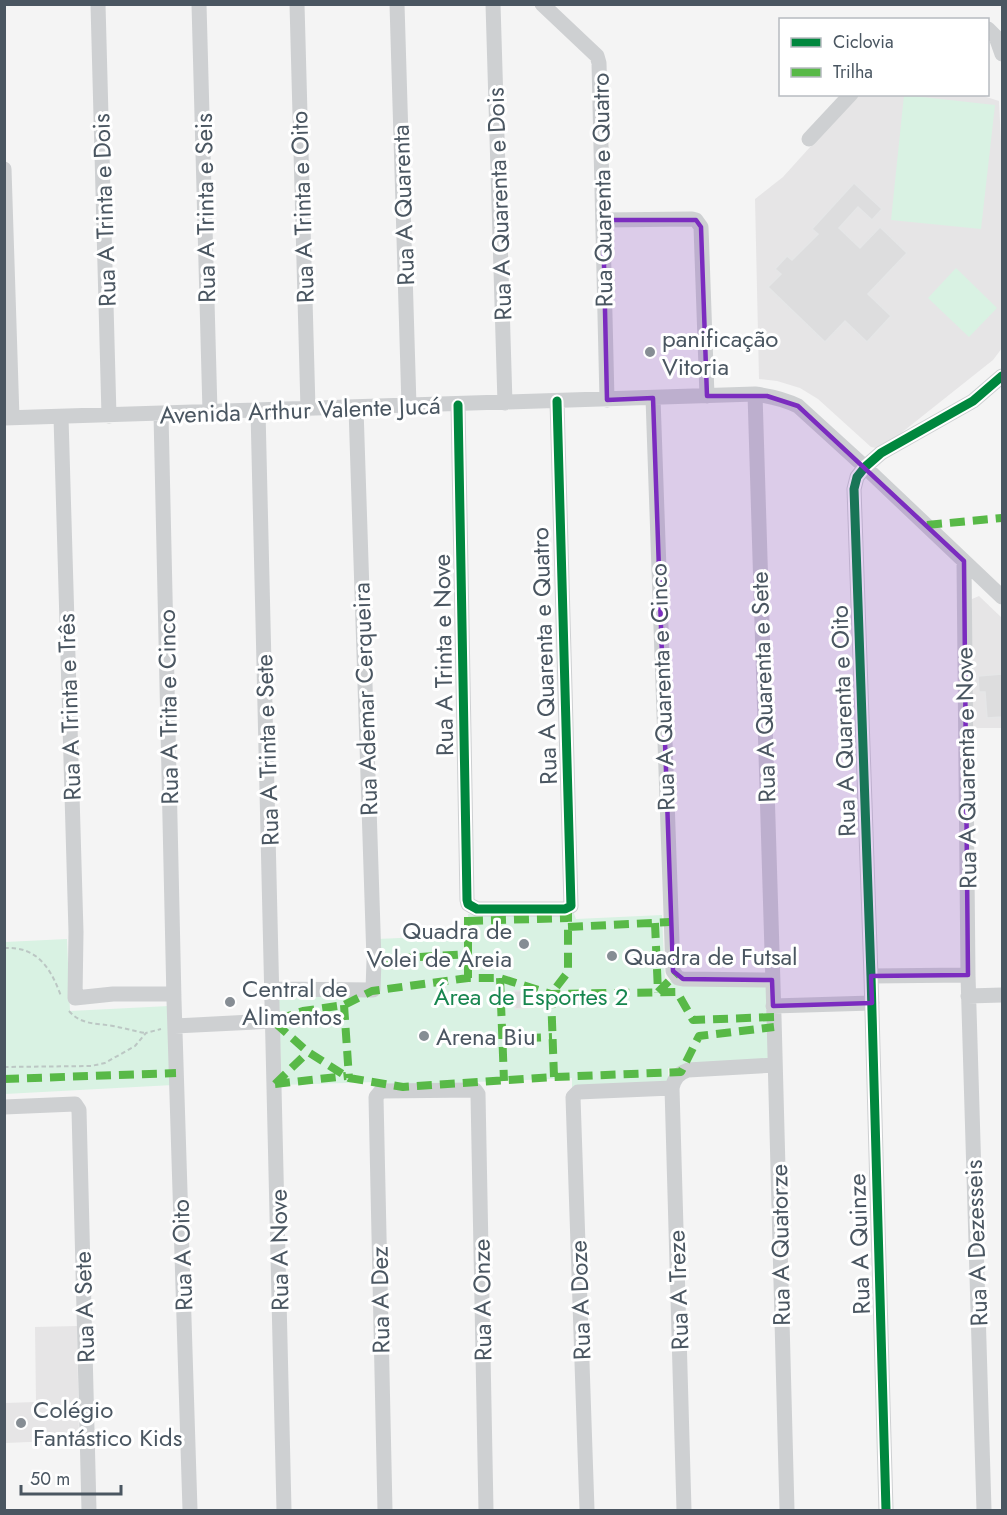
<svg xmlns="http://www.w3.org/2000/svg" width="1007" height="1515" font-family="Jost,sans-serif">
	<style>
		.education { fill: #e6e5e6 }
		.green { fill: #d9f2e3 }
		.building { fill: #ddddde; stroke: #e5e6e7; stroke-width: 1.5 }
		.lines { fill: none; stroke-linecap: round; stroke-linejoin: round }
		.path { stroke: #bcc7c4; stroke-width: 2; stroke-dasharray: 4.5 3; stroke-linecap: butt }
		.minor { stroke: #ced0d2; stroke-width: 15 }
		.quiet { stroke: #58b947; stroke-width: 8; stroke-dasharray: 15 8; stroke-linecap: butt }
		.cycleway-casing { stroke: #fff; stroke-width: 13 }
		.cycleway { stroke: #00873e; stroke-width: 9 }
		.marked { fill: #7b2cbf; fill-opacity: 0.2; stroke: #7b2cbf; stroke-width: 4.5; stroke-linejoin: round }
		.poi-dot { fill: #868d94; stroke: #fff; stroke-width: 2 }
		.labels { text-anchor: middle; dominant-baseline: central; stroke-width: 6; stroke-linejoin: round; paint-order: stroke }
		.street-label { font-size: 24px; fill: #4a5661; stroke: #fff }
		.poi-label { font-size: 24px; fill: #4a5661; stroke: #fff; text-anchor: start }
		.park-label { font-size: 24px; fill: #17864f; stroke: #fff }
	</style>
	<rect width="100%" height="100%" fill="#f4f4f4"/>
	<path class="education" d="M 977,94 L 999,101 L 1002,162 L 1002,348 L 993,360 L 881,449 L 871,447 L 818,399 L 800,388 L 777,381 L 759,379 L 755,199 L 783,177 L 857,95 Z
		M 979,596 L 1002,618 L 1002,728 L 972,728 L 972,599 Z
		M 77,1326 L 79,1440 L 5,1443 L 5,1403 L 36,1402 L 35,1327 Z"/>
	<path class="green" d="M 904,95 L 995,105 L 981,229 L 891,220 Z
		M 956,268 L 997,308 L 969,337 L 928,298 Z
		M 573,911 L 576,919 L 662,915 L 665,981 L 769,977 L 772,1063 L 668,1068 L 668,1084 L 572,1089 L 572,1078 L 476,1082 L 473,1091 L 377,1095 L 377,1082 L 281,1085 L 279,998 L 378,995 L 377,939 L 468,935 L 468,914 Z
		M 67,939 L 70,1011 L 169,1006 L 173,1085 L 5,1094 L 5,942 Z"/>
	<path class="building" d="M 854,183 L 882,209 L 872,220 L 858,207 L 839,228 L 860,248 L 880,227 L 907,253 L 868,294 L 891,316 L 867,342 L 845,321 L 825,342 L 768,287 L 781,274 L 775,269 L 787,256 L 792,260 L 818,234 L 812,229 Z
		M 1002,674 L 1002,717 L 987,718 L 985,692 L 979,692 L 978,676 Z
		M 531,990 L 532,1007 L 515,1009 L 514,991 Z"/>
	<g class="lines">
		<path class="path" d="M 4,948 C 38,946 51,969 61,996
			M 69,1011 C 81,1025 96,1023 113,1026 C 124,1028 134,1031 145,1033
			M 4,1067 L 91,1066 L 105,1063 L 135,1046 L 146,1033 L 161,1029"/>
		<path class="minor" d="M 98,4 L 109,416
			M 199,4 L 210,412
			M 297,4 L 308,409
			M 397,4 L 409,406
			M 493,4 L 505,403
			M 542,4 L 597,56 L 599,63 L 607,400
			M 988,29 L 996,37 L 1002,54
			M 809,139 L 851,94
			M 4,169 L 12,418
			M 603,220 L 692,219 L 696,220 L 701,227 L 707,396
			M 755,394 L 774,1017 L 787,1510
			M 653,398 L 673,971 L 678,978 L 683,979 L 772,980
			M 458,405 L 467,900 L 468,904 L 477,909 L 565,909 L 571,906 L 557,401
			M 258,411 L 284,1510
			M 161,414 L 174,1000 L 190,1510
			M 61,417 L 76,932 L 75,998 L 113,994 L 174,994
			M 4,418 L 755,394 C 770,396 784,399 798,406 L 865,467 L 1002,597
			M 964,561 L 968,975 L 984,1510
			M 871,976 L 968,975
			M 273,989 L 373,990 L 374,960 L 356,408
			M 968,996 L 1002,995
			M 773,1006 L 872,1003
			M 175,1026 L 273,1021
			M 4,1107 L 75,1104 L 79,1110 L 89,1510
			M 385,1510 L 376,1097 L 381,1091 L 475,1090 L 478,1094 L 486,1510
			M 587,1510 L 573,1097 L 578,1092 L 672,1088
			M 684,1510 L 672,1088 C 674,1078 679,1073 688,1070 L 775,1065
			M 886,1510 L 871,976 L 854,489 L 857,477 L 865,467 L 881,453 L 973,401 L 1002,376"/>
		<path class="quiet" d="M 927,525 L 1002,518
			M 468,921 L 568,918
			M 655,923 L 658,992
			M 568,927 L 670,922
			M 374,960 L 468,954
			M 468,978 L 468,915
			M 500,978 L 504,1081
			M 658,992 L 675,975
			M 344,1005 L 349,1078
			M 774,1017 L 693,1020 L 677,992 L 551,994 L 500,978 L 468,978 L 372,991 L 344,1005 L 303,1011 L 273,1021 L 308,1052 L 349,1078 L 403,1087 L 554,1077 L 681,1072 L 699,1036 L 774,1027
			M 503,1039 L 552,1037
			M 554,1077 L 551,994 L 568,972 L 568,908
			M 4,1079 L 176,1073
			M 275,1084 L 346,1076
			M 275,1084 L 308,1052"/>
		<g class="cycleway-casing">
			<path id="cycleway" d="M 458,405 L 467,900 L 468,904 L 477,909 L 565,909 L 571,906 L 557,401
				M 886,1510 L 871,976 L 854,489 L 857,477 L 865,467 L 881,453 L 973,401 L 1002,376"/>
		</g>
		<use href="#cycleway" class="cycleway"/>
	</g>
	<path class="marked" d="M 603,220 L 696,220 L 701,227 L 707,396 L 767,396 L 798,406 L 964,561 L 968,975 L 871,976 L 872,1003 L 773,1006 L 772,980 L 683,979 L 673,971 L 653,398 L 607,400 Z"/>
	<g class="poi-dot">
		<circle cx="650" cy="352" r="6"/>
		<circle cx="524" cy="944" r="6"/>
		<circle cx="612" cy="956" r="6"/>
		<circle cx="230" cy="1002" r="6"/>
		<circle cx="424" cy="1036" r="6"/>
		<circle cx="21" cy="1423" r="6"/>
	</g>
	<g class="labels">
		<g class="street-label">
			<text transform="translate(602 190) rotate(-91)">Rua Quarenta e Quatro</text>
			<text transform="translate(499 204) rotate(-92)">Rua A Quarenta e Dois</text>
			<text transform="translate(403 205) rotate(-92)">Rua A Quarenta</text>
			<text transform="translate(302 207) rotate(-92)">Rua A Trinta e Oito</text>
			<text transform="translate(205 208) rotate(-91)">Rua A Trinta e Seis</text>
			<text transform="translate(104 210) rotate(-92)">Rua A Trinta e Dois</text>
			<text transform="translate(300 410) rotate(-2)">Avenida Arthur Valente Jucá</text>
			<text transform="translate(443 655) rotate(-91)">Rua A Trinta e Nove</text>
			<text transform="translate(544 656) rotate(-92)">Rua A Quarenta e Quatro</text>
			<text transform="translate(662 687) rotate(-92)">Rua A Quarenta e Cinco</text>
			<text transform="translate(763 687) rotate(-92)">Rua A Quarenta e Sete</text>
			<text transform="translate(365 699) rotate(-92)">Rua Ademar Cerqueira</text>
			<text transform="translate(69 707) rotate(-92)">Rua A Trinta e Três</text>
			<text transform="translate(168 707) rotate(-91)">Rua A Trita e Cinco</text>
			<text transform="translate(843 721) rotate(-92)">Rua A Quarenta e Oito</text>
			<text transform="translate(267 750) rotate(-92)">Rua A Trinta e Sete</text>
			<text transform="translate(966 768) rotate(-91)">Rua A Quarenta e Nove</text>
			<text transform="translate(976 1243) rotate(-92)">Rua A Dezesseis</text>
			<text transform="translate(859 1244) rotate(-92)">Rua A Quinze</text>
			<text transform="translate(780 1245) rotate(-91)">Rua A Quatorze</text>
			<text transform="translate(279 1250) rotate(-91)">Rua A Nove</text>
			<text transform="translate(182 1255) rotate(-92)">Rua A Oito</text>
			<text transform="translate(678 1290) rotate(-92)">Rua A Treze</text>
			<text transform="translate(380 1300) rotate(-91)">Rua A Dez</text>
			<text transform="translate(482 1300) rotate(-91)">Rua A Onze</text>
			<text transform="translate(580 1300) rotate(-92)">Rua A Doze</text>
			<text transform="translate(84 1307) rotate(-92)">Rua A Sete</text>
		</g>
		<g class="poi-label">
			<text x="662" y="338">panificação<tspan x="662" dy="28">Vitoria</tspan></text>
			<text x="512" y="930" text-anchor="end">Quadra de<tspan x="512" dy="28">Volei de Areia</tspan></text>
			<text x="624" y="956">Quadra de Futsal</text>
			<text x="242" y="988">Central de<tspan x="242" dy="28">Alimentos</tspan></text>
			<text x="436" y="1036">Arena Biu</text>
			<text x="33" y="1409">Colégio<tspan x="33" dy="28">Fantástico Kids</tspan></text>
		</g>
		<g class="park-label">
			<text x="531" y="996">Área de Esportes 2</text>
		</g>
	</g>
	<rect width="1007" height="1515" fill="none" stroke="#4a5661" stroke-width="12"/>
	<rect x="779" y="18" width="210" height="78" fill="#ffffff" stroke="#b7bbc0" stroke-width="1.5"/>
	<rect x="791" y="38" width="30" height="9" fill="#00873e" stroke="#b7bbc0" stroke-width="1.5"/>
	<text x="833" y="48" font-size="18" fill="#4a5661">Ciclovia</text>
	<rect x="791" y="68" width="30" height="9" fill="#58b947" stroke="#b7bbc0" stroke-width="1.5"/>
	<text x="833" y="78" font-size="18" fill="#4a5661">Trilha</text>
	<path d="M21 1485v9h100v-9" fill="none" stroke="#4a5661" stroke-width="3"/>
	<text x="30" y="1485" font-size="18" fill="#4a5661" stroke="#ffffff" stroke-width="4.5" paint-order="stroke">50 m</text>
</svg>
